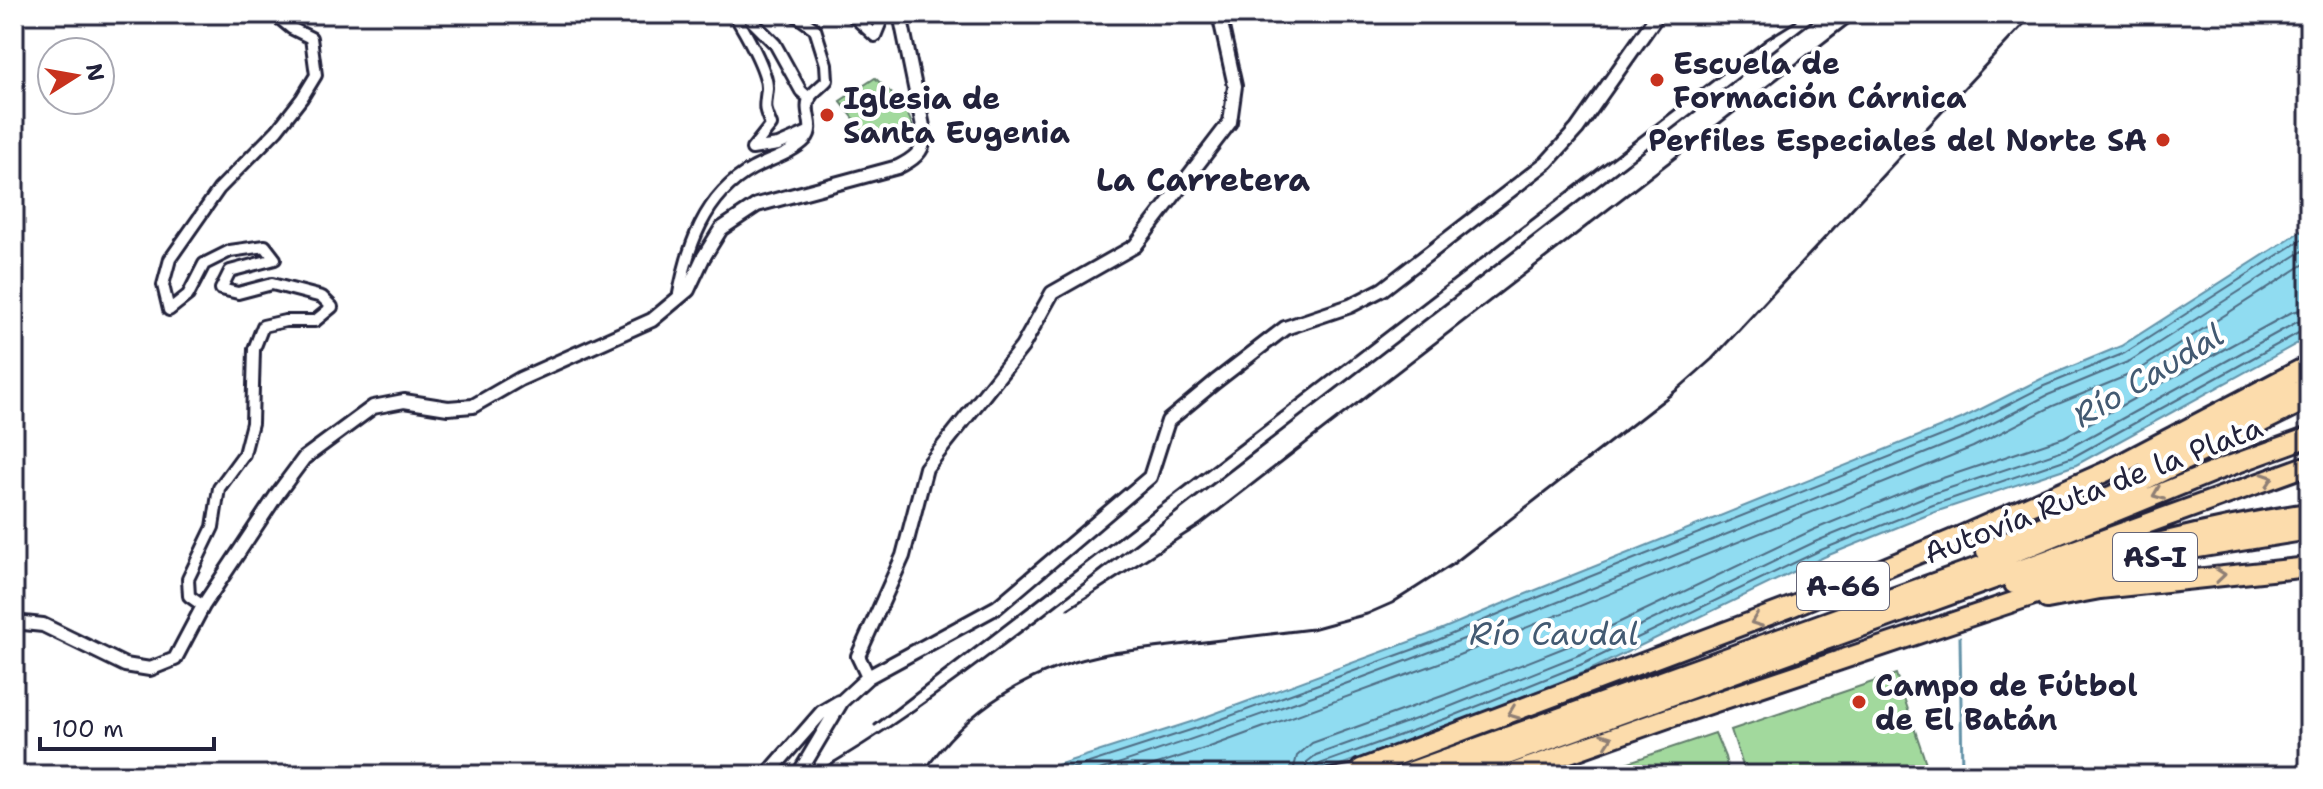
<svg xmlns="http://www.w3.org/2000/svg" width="2323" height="789" font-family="'Shantell Sans',sans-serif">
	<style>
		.green { fill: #a2d99d; stroke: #627e6c; stroke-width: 2 }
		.water { fill: #90dcf1; stroke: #6492a8; stroke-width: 2 }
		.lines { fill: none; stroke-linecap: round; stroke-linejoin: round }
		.shore { stroke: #4e6c84; stroke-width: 2 }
		.stream { stroke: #6492a8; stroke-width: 3 }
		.minor-casing { stroke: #22223b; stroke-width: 16 }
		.tertiary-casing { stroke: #22223b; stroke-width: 18 }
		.motorway-casing { stroke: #22223b; stroke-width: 24 }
		.minor { stroke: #fff; stroke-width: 10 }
		.tertiary { stroke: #fff; stroke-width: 12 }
		.motorway { stroke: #fcdcac; stroke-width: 18 }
		.rail { stroke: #22223b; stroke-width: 3 }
		.oneway { stroke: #8f7f74 }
		.poi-dot { fill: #c8321e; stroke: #fff; stroke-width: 3 }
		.labels { text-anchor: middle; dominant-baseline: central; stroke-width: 8; stroke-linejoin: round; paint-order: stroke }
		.shield { fill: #fff; stroke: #646476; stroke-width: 2 }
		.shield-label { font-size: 28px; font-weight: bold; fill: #22223b }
		.poi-label { font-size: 30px; font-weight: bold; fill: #22223b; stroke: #fff; text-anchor: start }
		.street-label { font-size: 30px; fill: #22223b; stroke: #fff }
		.neighbourhood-label { font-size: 32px; font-weight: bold; fill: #22223b; stroke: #fff }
		.water-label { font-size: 32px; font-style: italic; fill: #435a72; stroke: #fff }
	</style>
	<rect width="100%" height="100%" fill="#fff"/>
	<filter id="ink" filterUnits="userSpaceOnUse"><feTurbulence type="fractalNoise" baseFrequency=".0125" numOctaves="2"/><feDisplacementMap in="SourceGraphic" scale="16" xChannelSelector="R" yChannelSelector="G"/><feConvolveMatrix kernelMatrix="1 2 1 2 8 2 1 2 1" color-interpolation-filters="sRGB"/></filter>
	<g filter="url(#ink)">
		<path class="green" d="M 875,78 C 894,95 910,108 914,134 L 859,139 L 855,120 L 840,101 Z
			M 1896,674 L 1930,775 L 1746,775 L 1731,730 Z
			M 1715,733 L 1725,757 L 1729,775 L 1599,775 L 1602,771 Z"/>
		<path class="water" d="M 2309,226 L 2309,337 L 2076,465 L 1935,512 L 1824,557 L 1588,671 L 1455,723 L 1313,775 L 1026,775 L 1197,720 L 1428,635 L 1521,596 L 1961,419 L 2041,379 L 2121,346 Z"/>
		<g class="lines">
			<path class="shore" d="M 1052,775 L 1200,727 L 1431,643 L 1524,603 L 1964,427 L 2044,386 L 2125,353 L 2309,235
				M 1084,775 C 1385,678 1676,554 1968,436 L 2048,395 L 2130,361 L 2309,247
				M 1123,775 L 1207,748 L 1439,663 L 1973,447 L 2053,406 L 2136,372 L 2309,261
				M 1292,775 L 1297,756 L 1312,743 L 1445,695 L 1576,643 L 1813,530 L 1925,484 L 2064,437 L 2292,312 L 2309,308
				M 1304,775 L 1307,762 L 1316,755 L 1449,707 L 1581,654 L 1817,541 L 1929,495 L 2069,448 L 2297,322 L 2309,320
				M 1314,775 L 1315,768 L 1320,764 L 1453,716 L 1585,663 L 1821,550 L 1933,505 L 2073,457 L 2302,331 L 2309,330"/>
			<path class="stream" d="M 1960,637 L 1962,775"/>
			<g class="minor-casing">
				<path id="minor" d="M 734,14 C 744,30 768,71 767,89 C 765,109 763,105 771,125 L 752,149
					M 745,14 L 775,44 L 801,91 L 810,99
					M 851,14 L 875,36 L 884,14
					M 752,149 L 778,145 L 808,132
					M 678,299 C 687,248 704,195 752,169 C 769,160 793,153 806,139 C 817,126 802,111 810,97 C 813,92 823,85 827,80 L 826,64 L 815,29 L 794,14
					M 203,606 L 189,596 L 188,579 L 213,527 L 219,488 L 244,454 L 252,423 L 254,349 L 263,326 L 285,321 L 315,321 L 332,307 L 322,297 L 272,284 L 238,293 L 221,289 L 230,271 L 275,259 L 265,246 L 230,251 L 204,264 L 188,295 L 169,310 L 163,285 L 170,259 L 219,189 L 277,130 L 302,98 L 316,75 L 311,38 L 291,28 L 274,14
					M 1328,775 L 1361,769 L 1375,775"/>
			</g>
			<g class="tertiary-casing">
				<path id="tertiary" d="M 14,622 L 43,625 L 125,665 L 150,669 L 175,659 L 203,606 L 278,493 L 304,458 L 373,407 L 404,401 L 448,408 L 473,406 L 520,379 L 652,320 L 688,290 L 703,258 L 721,229 L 757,205 L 898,167 C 912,160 923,153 925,136 L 901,19 L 903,14
					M 868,677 L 858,656 L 903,556 L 926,468 L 1022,347 L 1052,293 L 1135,246 L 1230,122 L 1235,86 L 1219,14
					M 767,775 L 822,712 L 839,702
					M 798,775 L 842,701 L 868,677 L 997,607 L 1150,477 L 1168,421 L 1215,382 L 1285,328 L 1350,306 L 1383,289 L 1547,162 L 1577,129 L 1658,14"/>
			</g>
			<g class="motorway-casing">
				<path id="motorway" d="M 2149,462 L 2309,386
					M 1986,551 L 2129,488 L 2309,399
					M 2014,584 C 2111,554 2208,527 2309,513
					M 2047,599 L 2100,589 L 2309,567
					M 1361,769 L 1791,607 L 1963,535 L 2105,472 L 2309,365
					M 1401,775 L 1981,566 L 2218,470 L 2309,437
					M 1452,775 L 2309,465
					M 1507,775 L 1668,718 L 2123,565 L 2179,551 L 2309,530"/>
			</g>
			<use href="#minor" class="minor"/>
			<use href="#tertiary" class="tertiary"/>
			<use href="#motorway" class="motorway"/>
			<path class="rail" d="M 1068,609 L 1201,524 L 1861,14
				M 875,725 L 1767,39 L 1796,21
				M 812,775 C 892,730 964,674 1038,619 L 1821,14
				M 922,775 C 966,707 1034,667 1112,653 L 1312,629 L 1367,614 L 1392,603 L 1453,564 L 1678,389 L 1712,359 L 2033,14"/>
		</g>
		<defs><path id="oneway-chevron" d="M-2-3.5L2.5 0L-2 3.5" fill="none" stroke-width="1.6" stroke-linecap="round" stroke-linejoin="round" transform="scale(2)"/></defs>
		<g class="oneway">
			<use href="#oneway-chevron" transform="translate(2268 479) rotate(-19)"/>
			<use href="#oneway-chevron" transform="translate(2158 494) rotate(158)"/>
			<use href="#oneway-chevron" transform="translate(2220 575) rotate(-6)"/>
			<use href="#oneway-chevron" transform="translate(1756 621) rotate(159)"/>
			<use href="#oneway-chevron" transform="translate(1513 713) rotate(159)"/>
			<use href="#oneway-chevron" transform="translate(1607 739) rotate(-20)"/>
		</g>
	</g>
	<g class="poi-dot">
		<circle cx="1657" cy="80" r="8"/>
		<circle cx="827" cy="115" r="8"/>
		<circle cx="2163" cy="140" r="8"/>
		<circle cx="1859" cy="702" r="8"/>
	</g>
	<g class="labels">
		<g class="shield">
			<rect x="2113" y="533" width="84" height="48" rx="6"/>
			<rect x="1797" y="562" width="92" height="48" rx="6"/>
		</g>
		<g class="shield-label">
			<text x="2155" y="557">AS-I</text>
			<text x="1843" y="586">A-66</text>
		</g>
		<g class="poi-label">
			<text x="1673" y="63">Escuela de<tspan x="1673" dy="34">Formación Cárnica</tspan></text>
			<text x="843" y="98">Iglesia de<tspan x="843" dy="34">Santa Eugenia</tspan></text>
			<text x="2147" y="140" text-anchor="end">Perfiles Especiales del Norte SA</text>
			<text x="1875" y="685">Campo de Fútbol<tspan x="1875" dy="34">de El Batán</tspan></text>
		</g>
		<g class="street-label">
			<text transform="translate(2093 490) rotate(-21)">Autovía Ruta de la Plata</text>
		</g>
		<g class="neighbourhood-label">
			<text x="1203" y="179">La Carretera</text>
		</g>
		<g class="water-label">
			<text transform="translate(2148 375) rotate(-31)">Río Caudal</text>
			<text x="1554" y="633">Río Caudal</text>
		</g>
	</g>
	<rect width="2323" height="789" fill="none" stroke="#fff" stroke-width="48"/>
	<rect x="24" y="24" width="2275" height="741" fill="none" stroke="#22223b" stroke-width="3" filter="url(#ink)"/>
	<g transform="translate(76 76) rotate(79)"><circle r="38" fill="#ffffff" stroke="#a7a7b1" stroke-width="2"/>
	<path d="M0-6L14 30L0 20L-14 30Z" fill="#c8321e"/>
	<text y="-12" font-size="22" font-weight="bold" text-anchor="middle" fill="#22223b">N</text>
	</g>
	<path d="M40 737v12h174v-12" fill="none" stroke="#22223b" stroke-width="4"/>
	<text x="52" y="737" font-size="24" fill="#22223b" stroke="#ffffff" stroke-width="6" paint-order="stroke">100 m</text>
</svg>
